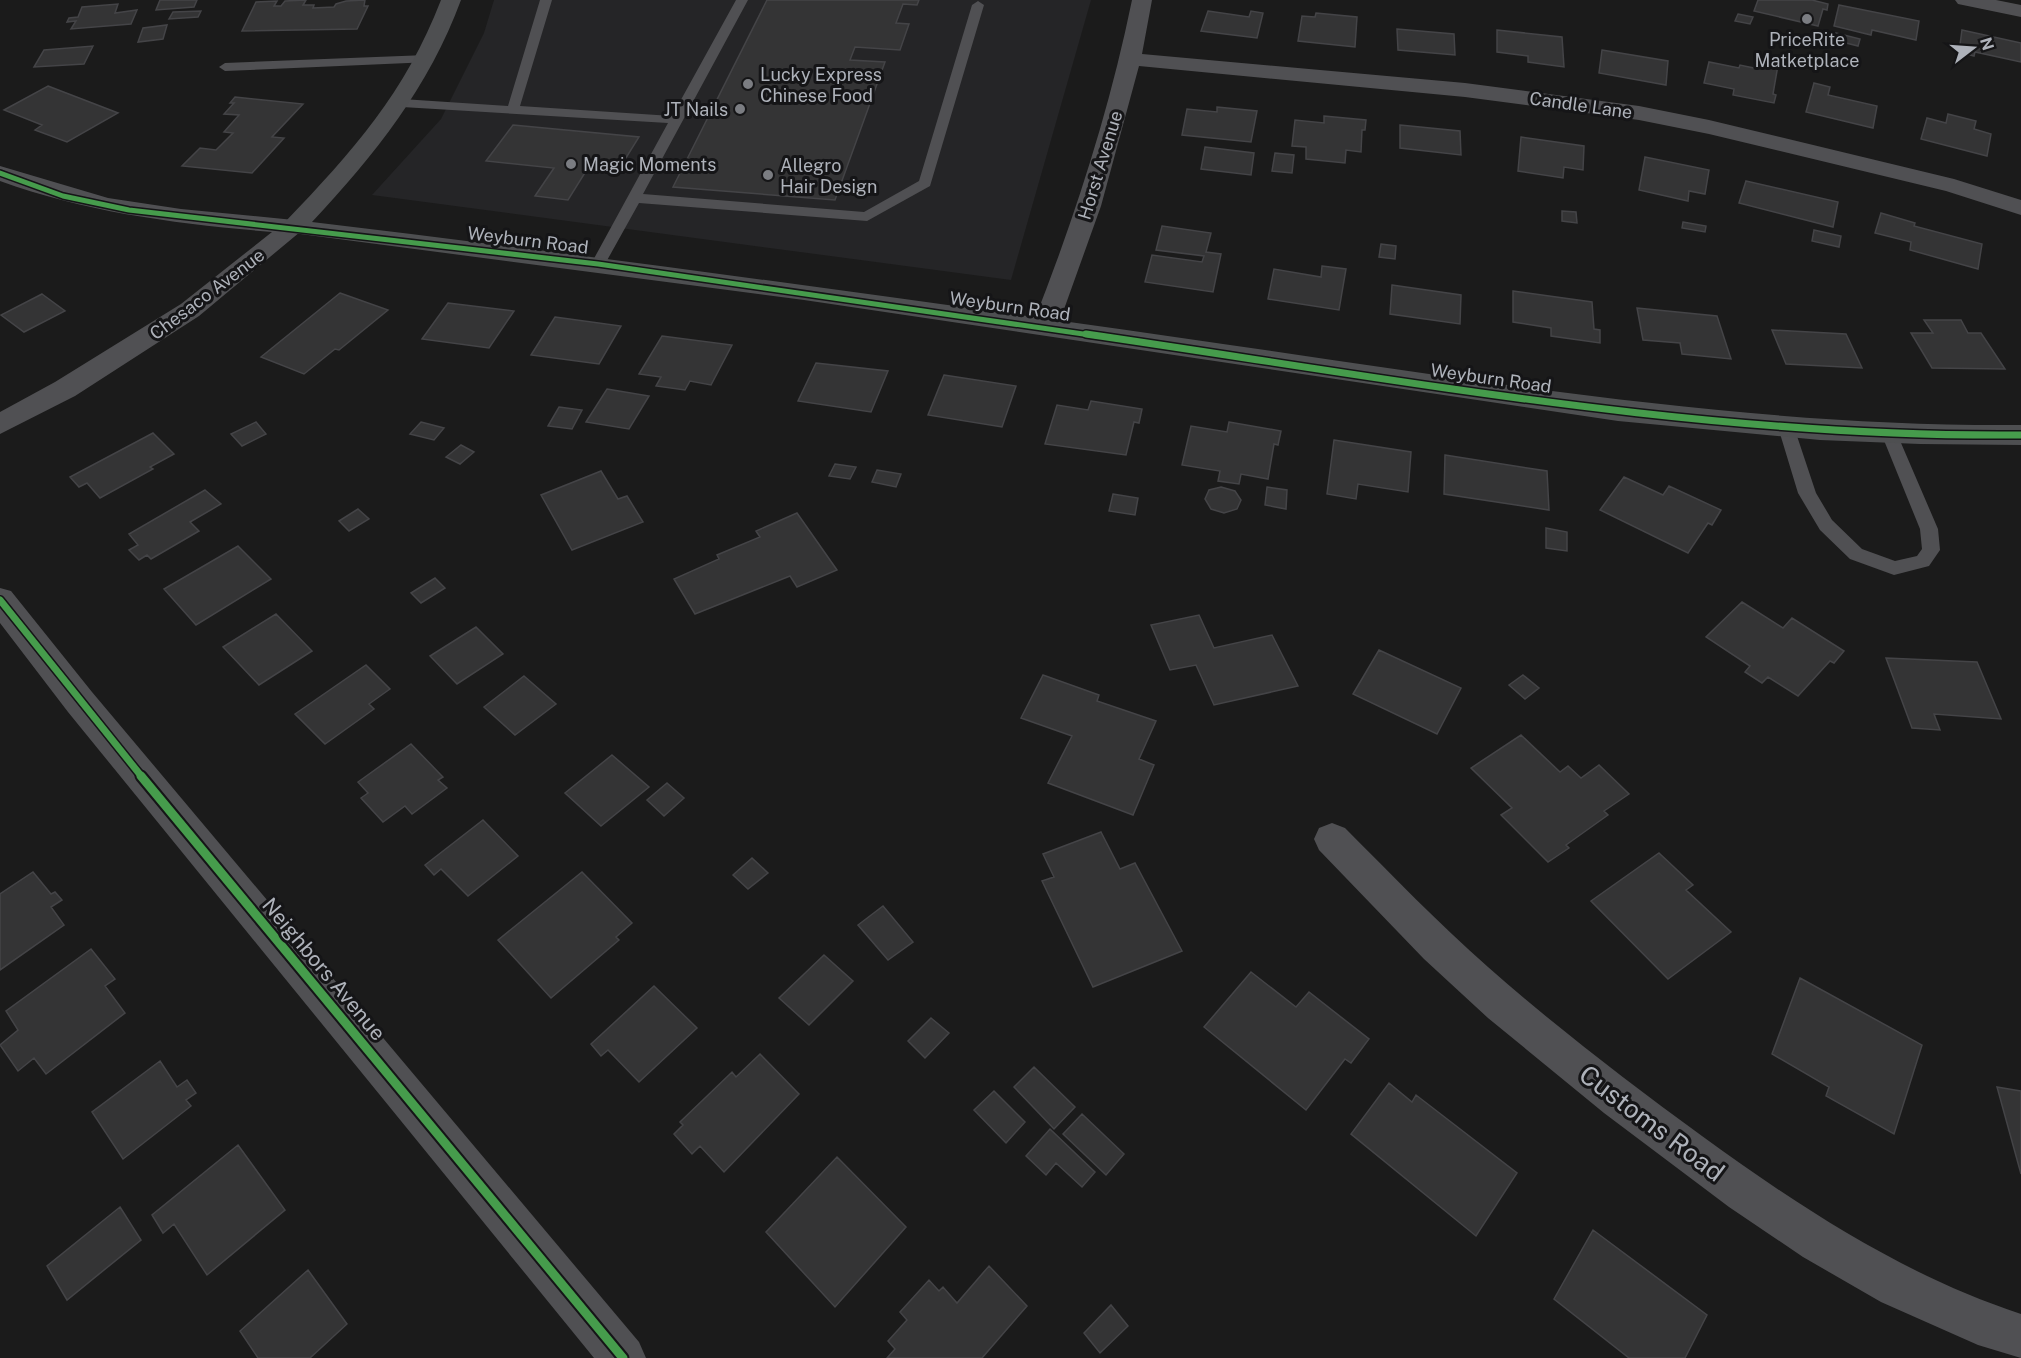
<svg xmlns="http://www.w3.org/2000/svg" width="2021" height="1358" font-family="'Public Sans',sans-serif">
	<style>
		.built { fill: #252527 }
		.building { fill: #343435; stroke: #444447; stroke-width: 1.5 }
		.lines { fill: none; stroke-linecap: round; stroke-linejoin: round }
		.lane { fill: #505053; fill-rule: evenodd }
		.street { fill: #505053; fill-rule: evenodd }
		.secondary { fill: #4e4f51; fill-rule: evenodd }
		.cycleway-far2-casing { stroke: #151517; stroke-width: 8 }
		.cycleway-far1-casing { stroke: #151517; stroke-width: 10 }
		.cycleway-casing { stroke: #151517; stroke-width: 13 }
		.cycleway-far2 { stroke: #469c4c; stroke-width: 5 }
		.cycleway-far1 { stroke: #469c4c; stroke-width: 7 }
		.cycleway { stroke: #469c4c; stroke-width: 9 }
		.poi-dot { fill: #7b7d82; stroke: #151517; stroke-width: 2 }
		.labels { text-anchor: middle; dominant-baseline: central; stroke-width: 6; stroke-linejoin: round; paint-order: stroke }
		.far-poi-label { font-size: 18px; fill: #aeb2ba; stroke: #151517; text-anchor: start }
		.far-street-label { font-size: 18px; fill: #aeb2ba; stroke: #151517 }
		.street-label { font-size: 21px; fill: #aeb2ba; stroke: #151517 }
		.near-street-label { font-size: 26px; fill: #aeb2ba; stroke: #151517 }
	</style>
	<rect width="100%" height="100%" fill="#1b1b1b"/>
	<path class="built" d="M 494,0 L 1091,0 L 1011,280 L 372,195 L 441,119 L 484,33 Z"/>
	<path class="building" d="M 160,0 L 197,0 L 194,7 L 156,10 Z
		M 306,0 L 303,5 L 314,5 L 313,8 L 334,7 L 336,4 L 346,1 L 365,0 L 364,6 L 368,6 L 357,29 L 242,31 L 256,2 L 277,1 L 274,6 L 281,6 L 285,1 Z
		M 767,0 L 919,0 L 917,5 L 903,4 L 896,23 L 909,24 L 900,50 L 855,47 L 850,60 L 885,62 L 835,200 L 673,187 Z
		M 1758,0 L 1812,0 L 1828,4 L 1827,10 L 1823,9 L 1818,26 L 1754,11 Z
		M 118,4 L 115,13 L 137,10 L 131,24 L 71,29 L 76,21 L 67,22 L 69,18 L 78,17 L 82,7 Z
		M 1839,5 L 1919,21 L 1916,40 L 1872,30 L 1871,35 L 1834,26 Z
		M 201,11 L 198,17 L 169,19 L 173,12 Z
		M 1208,11 L 1249,17 L 1251,11 L 1263,13 L 1257,38 L 1201,31 Z
		M 1316,13 L 1357,17 L 1355,47 L 1298,41 L 1302,16 L 1315,17 Z
		M 1738,14 L 1753,17 L 1750,24 L 1735,21 Z
		M 167,25 L 163,39 L 138,42 L 143,28 Z
		M 1397,29 L 1454,34 L 1455,55 L 1398,50 Z
		M 1497,30 L 1562,37 L 1564,67 L 1528,62 L 1528,56 L 1497,52 Z
		M 1962,30 L 2021,43 L 2021,62 L 1975,52 L 1974,56 L 1959,52 Z
		M 1836,33 L 1860,39 L 1858,46 L 1834,40 Z
		M 93,46 L 84,64 L 34,67 L 44,50 Z
		M 1602,50 L 1668,61 L 1666,85 L 1599,73 Z
		M 1755,60 L 1778,65 L 1773,94 L 1776,95 L 1774,103 L 1733,95 L 1734,89 L 1704,83 L 1709,62 L 1739,68 L 1740,65 L 1754,68 Z
		M 1814,83 L 1830,87 L 1828,95 L 1877,106 L 1873,128 L 1806,112 Z
		M 48,86 L 118,113 L 67,142 L 35,130 L 42,125 L 4,110 Z
		M 235,97 L 303,104 L 272,137 L 284,138 L 252,173 L 182,166 L 200,148 L 216,150 L 233,133 L 224,132 L 239,115 L 224,114 L 234,103 L 230,103 Z
		M 1217,107 L 1257,111 L 1251,142 L 1182,135 L 1187,109 L 1217,112 Z
		M 1948,114 L 1976,121 L 1974,129 L 1991,134 L 1987,156 L 1921,139 L 1927,118 L 1946,123 Z
		M 1324,116 L 1366,120 L 1365,130 L 1362,130 L 1361,152 L 1346,150 L 1345,163 L 1306,159 L 1306,147 L 1292,146 L 1295,120 L 1324,123 Z
		M 513,125 L 639,137 L 616,174 L 586,171 L 568,200 L 535,196 L 554,168 L 486,161 Z
		M 1400,125 L 1460,131 L 1461,155 L 1400,148 Z
		M 1521,137 L 1584,146 L 1583,170 L 1564,167 L 1563,178 L 1518,171 Z
		M 1205,147 L 1254,153 L 1251,175 L 1201,169 Z
		M 1275,153 L 1294,155 L 1292,173 L 1272,171 Z
		M 1645,157 L 1709,170 L 1705,194 L 1689,191 L 1688,201 L 1639,190 Z
		M 1746,181 L 1838,202 L 1833,227 L 1739,203 Z
		M 1562,211 L 1576,212 L 1577,223 L 1562,221 Z
		M 1881,213 L 1915,223 L 1914,226 L 1982,244 L 1978,269 L 1910,250 L 1911,242 L 1875,233 Z
		M 1683,222 L 1706,226 L 1705,232 L 1682,228 Z
		M 1162,226 L 1211,233 L 1206,252 L 1221,254 L 1213,292 L 1145,282 L 1152,255 L 1202,262 L 1204,256 L 1156,250 Z
		M 1814,230 L 1841,236 L 1839,247 L 1812,241 Z
		M 1381,244 L 1396,246 L 1395,259 L 1379,257 Z
		M 1322,266 L 1346,269 L 1339,310 L 1268,299 L 1274,269 L 1321,277 Z
		M 1392,285 L 1461,295 L 1460,324 L 1390,314 Z
		M 1513,291 L 1592,302 L 1594,329 L 1600,330 L 1600,343 L 1551,336 L 1551,328 L 1513,322 Z
		M 340,293 L 388,310 L 339,350 L 335,349 L 304,374 L 261,357 Z
		M 42,294 L 65,311 L 24,332 L 1,315 Z
		M 448,303 L 514,311 L 489,348 L 422,339 Z
		M 1637,308 L 1717,316 L 1731,359 L 1682,354 L 1680,343 L 1643,340 Z
		M 555,317 L 621,326 L 599,364 L 531,355 Z
		M 1924,320 L 1961,320 L 1968,333 L 1981,333 L 2005,369 L 1932,368 L 1911,333 L 1933,333 Z
		M 1772,330 L 1846,334 L 1862,368 L 1786,364 Z
		M 662,336 L 732,345 L 711,385 L 690,381 L 685,390 L 656,386 L 661,377 L 639,374 Z
		M 816,363 L 888,371 L 871,412 L 798,401 Z
		M 944,375 L 1016,386 L 1002,427 L 928,415 Z
		M 607,389 L 649,396 L 629,429 L 586,422 Z
		M 1091,401 L 1142,409 L 1139,423 L 1134,422 L 1126,455 L 1045,444 L 1057,405 L 1088,410 Z
		M 559,407 L 582,410 L 572,429 L 548,426 Z
		M 256,422 L 266,434 L 242,446 L 231,434 Z
		M 421,422 L 444,428 L 434,440 L 410,434 Z
		M 1229,422 L 1281,431 L 1278,445 L 1274,444 L 1268,479 L 1241,474 L 1239,484 L 1218,481 L 1220,471 L 1182,465 L 1191,426 L 1227,432 Z
		M 153,433 L 174,454 L 150,467 L 153,469 L 100,498 L 87,483 L 79,487 L 70,477 Z
		M 1334,440 L 1411,452 L 1408,492 L 1358,484 L 1356,499 L 1327,494 Z
		M 461,445 L 474,452 L 460,464 L 446,457 Z
		M 1445,455 L 1547,471 L 1549,510 L 1444,494 Z
		M 835,464 L 856,467 L 850,479 L 829,476 Z
		M 877,470 L 901,474 L 896,487 L 872,482 Z
		M 601,471 L 618,499 L 627,496 L 643,522 L 572,550 L 541,495 Z
		M 1624,477 L 1663,495 L 1669,486 L 1721,510 L 1712,525 L 1708,523 L 1688,553 L 1600,510 Z
		M 1221,487 L 1235,491 L 1241,500 L 1237,509 L 1224,513 L 1211,509 L 1205,499 L 1209,490 Z
		M 1267,487 L 1287,490 L 1286,509 L 1265,505 Z
		M 205,490 L 221,504 L 190,522 L 199,531 L 151,559 L 147,555 L 139,560 L 129,550 L 138,545 L 129,534 Z
		M 1113,494 L 1138,498 L 1135,515 L 1109,511 Z
		M 358,509 L 369,519 L 349,531 L 339,521 Z
		M 797,513 L 837,570 L 797,587 L 790,576 L 695,614 L 674,579 L 719,559 L 717,555 L 760,537 L 756,531 Z
		M 1546,528 L 1567,532 L 1567,551 L 1546,548 Z
		M 238,546 L 271,579 L 196,625 L 164,589 Z
		M 435,578 L 445,588 L 421,603 L 411,593 Z
		M 1742,602 L 1783,628 L 1792,618 L 1844,651 L 1834,663 L 1830,661 L 1798,696 L 1768,677 L 1762,683 L 1745,672 L 1750,666 L 1706,637 Z
		M 276,614 L 312,651 L 259,685 L 223,647 Z
		M 1199,615 L 1214,648 L 1272,635 L 1298,686 L 1214,705 L 1196,665 L 1170,670 L 1151,625 Z
		M 476,627 L 503,654 L 457,684 L 430,656 Z
		M 1379,650 L 1461,688 L 1437,734 L 1353,694 Z
		M 1886,658 L 1977,662 L 2001,719 L 1934,714 L 1940,730 L 1912,728 Z
		M 366,665 L 390,689 L 369,704 L 374,709 L 325,744 L 295,714 Z
		M 1043,675 L 1099,695 L 1097,701 L 1156,721 L 1139,759 L 1154,765 L 1133,815 L 1048,783 L 1072,736 L 1021,718 Z
		M 1523,675 L 1539,688 L 1525,699 L 1509,685 Z
		M 524,676 L 556,704 L 515,735 L 484,707 Z
		M 1521,735 L 1560,772 L 1568,766 L 1581,778 L 1599,765 L 1629,794 L 1604,811 L 1608,815 L 1566,845 L 1569,848 L 1548,862 L 1501,815 L 1512,808 L 1471,768 Z
		M 411,744 L 443,777 L 438,780 L 447,788 L 412,814 L 405,806 L 383,822 L 361,798 L 368,793 L 358,782 Z
		M 612,755 L 649,787 L 601,826 L 565,793 Z
		M 667,783 L 684,798 L 664,816 L 647,800 Z
		M 483,820 L 518,856 L 468,896 L 441,869 L 434,875 L 425,865 Z
		M 1101,832 L 1120,869 L 1135,863 L 1182,951 L 1093,987 L 1042,881 L 1054,877 L 1043,854 Z
		M 1659,853 L 1693,885 L 1686,890 L 1731,932 L 1668,979 L 1591,901 Z
		M 752,858 L 768,873 L 748,889 L 733,875 Z
		M 33,872 L 51,894 L 55,892 L 62,900 L 51,907 L 64,925 L 0,970 L 0,894 Z
		M 582,872 L 632,923 L 616,937 L 619,940 L 551,998 L 498,940 Z
		M 883,906 L 913,942 L 888,960 L 858,925 Z
		M 91,949 L 115,979 L 105,986 L 125,1013 L 46,1074 L 34,1058 L 18,1071 L 0,1045 L 18,1030 L 6,1011 Z
		M 824,955 L 853,981 L 809,1025 L 779,998 Z
		M 1251,972 L 1296,1007 L 1309,992 L 1369,1039 L 1351,1063 L 1345,1059 L 1306,1110 L 1204,1027 Z
		M 1800,978 L 1922,1045 L 1894,1134 L 1826,1096 L 1829,1087 L 1772,1054 Z
		M 654,986 L 697,1028 L 639,1082 L 608,1050 L 601,1056 L 591,1044 Z
		M 931,1018 L 949,1033 L 925,1058 L 908,1041 Z
		M 760,1054 L 799,1094 L 724,1172 L 700,1146 L 692,1154 L 674,1134 L 683,1125 L 680,1122 L 732,1072 L 736,1077 Z
		M 160,1061 L 177,1087 L 187,1080 L 196,1093 L 186,1100 L 191,1106 L 123,1159 L 92,1112 Z
		M 1034,1067 L 1075,1107 L 1054,1129 L 1014,1087 Z
		M 1389,1083 L 1412,1102 L 1416,1095 L 1517,1173 L 1476,1236 L 1351,1134 Z
		M 1997,1087 L 2021,1091 L 2021,1174 Z
		M 994,1091 L 1025,1122 L 1006,1143 L 974,1110 Z
		M 1082,1114 L 1124,1154 L 1106,1175 L 1063,1134 Z
		M 1050,1129 L 1095,1172 L 1082,1187 L 1056,1163 L 1046,1175 L 1026,1156 Z
		M 238,1145 L 285,1210 L 207,1275 L 174,1224 L 163,1233 L 152,1215 Z
		M 837,1157 L 906,1227 L 835,1307 L 766,1232 Z
		M 120,1207 L 141,1240 L 67,1300 L 47,1266 Z
		M 1593,1230 L 1707,1315 L 1685,1358 L 1629,1358 L 1554,1299 Z
		M 989,1266 L 1027,1306 L 982,1358 L 887,1358 L 895,1349 L 888,1341 L 907,1320 L 900,1312 L 929,1280 L 939,1291 L 943,1287 L 957,1303 Z
		M 308,1270 L 347,1324 L 310,1358 L 258,1358 L 240,1331 Z
		M 1111,1305 L 1128,1326 L 1100,1353 L 1084,1333 Z"/>
	<g class="lines">
		<path class="lane" d="M 540,0 L 552,0 L 520,106 L 672,116 L 736,0 L 748,0 L 643,194 L 864,212 L 919,181 L 972,5 L 978,1 L 984,5 L 930,186 L 867,221 L 639,203 L 605,264 L 598,269 L 591,264 L 668,123 L 402,107 L 395,103 L 402,99 L 508,106 Z
			M 427,55 L 431,56 L 431,62 L 225,71 L 219,67 L 225,63 Z
			M 1786,421 L 1794,427 L 1816,493 L 1832,520 L 1862,549 L 1895,561 L 1917,556 L 1922,549 L 1920,529 L 1881,433 L 1883,429 L 1895,429 L 1938,529 L 1940,550 L 1929,566 L 1894,575 L 1850,559 L 1820,530 L 1798,493 L 1778,427 Z"/>
		<path class="street" d="M 1132,0 L 1152,0 L 1142,54 L 1465,83 L 1639,106 L 1709,120 L 1954,179 L 2021,200 L 2021,215 L 1946,191 L 1709,134 L 1639,120 L 1465,97 L 1139,66 L 1101,206 L 1058,326 L 1054,332 L 1045,334 L 1036,332 L 1032,326 C 1074,220 1109,112 1132,0 Z
			M 1955,0 L 1996,0 L 2021,5 L 2021,17 L 1958,4 Z
			M 0,166 L 108,198 L 181,209 L 294,220 L 303,222 L 306,227 L 199,316 L 75,396 L 0,434 L 0,412 L 55,382 L 181,304 L 272,232 C 179,224 88,213 0,181 Z
			M 0,588 L 11,591 L 92,692 L 639,1342 L 646,1358 L 594,1358 L 68,712 L 0,623 Z
			M 1332,823 L 1345,828 C 1392,875 1438,923 1488,967 C 1556,1027 1628,1082 1702,1136 C 1801,1208 1903,1275 2021,1314 L 2021,1358 L 1978,1345 L 1881,1302 L 1803,1257 L 1729,1207 L 1604,1113 L 1488,1018 L 1424,959 L 1319,850 L 1314,839 L 1319,828 Z"/>
		<path class="secondary" d="M 441,0 L 461,0 C 429,87 375,155 312,222 C 619,259 924,301 1230,345 C 1493,383 1755,427 2021,425 L 2021,445 L 1920,444 L 1820,440 L 1618,421 L 804,300 L 285,232 L 282,227 L 285,222 C 353,151 405,93 441,0 Z"/>
		<g class="cycleway-far2-casing">
			<path id="cycleway-far2" d="M 0,173 L 63,196 L 129,210 L 598,264 L 1097,336"/>
		</g>
		<g class="cycleway-far1-casing">
			<path id="cycleway-far1" d="M 1086,334 C 1396,379 1707,438 2021,435
				M 0,600 L 142,777"/>
		</g>
		<g class="cycleway-casing">
			<path id="cycleway" d="M 141,776 L 623,1358"/>
		</g>
		<use href="#cycleway-far2" class="cycleway-far2"/>
		<use href="#cycleway-far1" class="cycleway-far1"/>
		<use href="#cycleway" class="cycleway"/>
	</g>
	<g class="poi-dot">
		<circle cx="1807" cy="19" r="6"/>
		<circle cx="748" cy="84" r="6"/>
		<circle cx="740" cy="109" r="6"/>
		<circle cx="571" cy="164" r="6"/>
		<circle cx="768" cy="175" r="6"/>
	</g>
	<g class="labels">
		<g class="far-poi-label">
			<text x="1807" y="39" text-anchor="middle">PriceRite<tspan x="1807" dy="21">Matketplace</tspan></text>
			<text x="760" y="74">Lucky Express<tspan x="760" dy="21">Chinese Food</tspan></text>
			<text x="728" y="109" text-anchor="end">JT Nails</text>
			<text x="583" y="164">Magic Moments</text>
			<text x="780" y="165">Allegro<tspan x="780" dy="21">Hair Design</tspan></text>
		</g>
		<g class="far-street-label">
			<text transform="translate(1581 105) rotate(8)">Candle Lane</text>
			<text transform="translate(1100 165) rotate(-73)">Horst Avenue</text>
			<text transform="translate(528 240) rotate(7)">Weyburn Road</text>
			<text transform="translate(207 294) rotate(-37)">Chesaco Avenue</text>
			<text transform="translate(1010 306) rotate(8)">Weyburn Road</text>
			<text transform="translate(1491 378) rotate(8)">Weyburn Road</text>
		</g>
		<g class="street-label">
			<text transform="translate(324 969) rotate(50)">Neighbors Avenue</text>
		</g>
		<g class="near-street-label">
			<text transform="translate(1652 1123) rotate(37)">Customs Road</text>
		</g>
	</g>
	<g transform="translate(1973 48) rotate(73)" stroke="#151517" stroke-width="4.5" paint-order="stroke">
	<path d="M0-4.5L10 22L0 15L-10 22Z" fill="#aeb2ba"/>
	<text y="-9" font-size="16" font-weight="bold" text-anchor="middle" fill="#aeb2ba">N</text>
	</g>
</svg>
